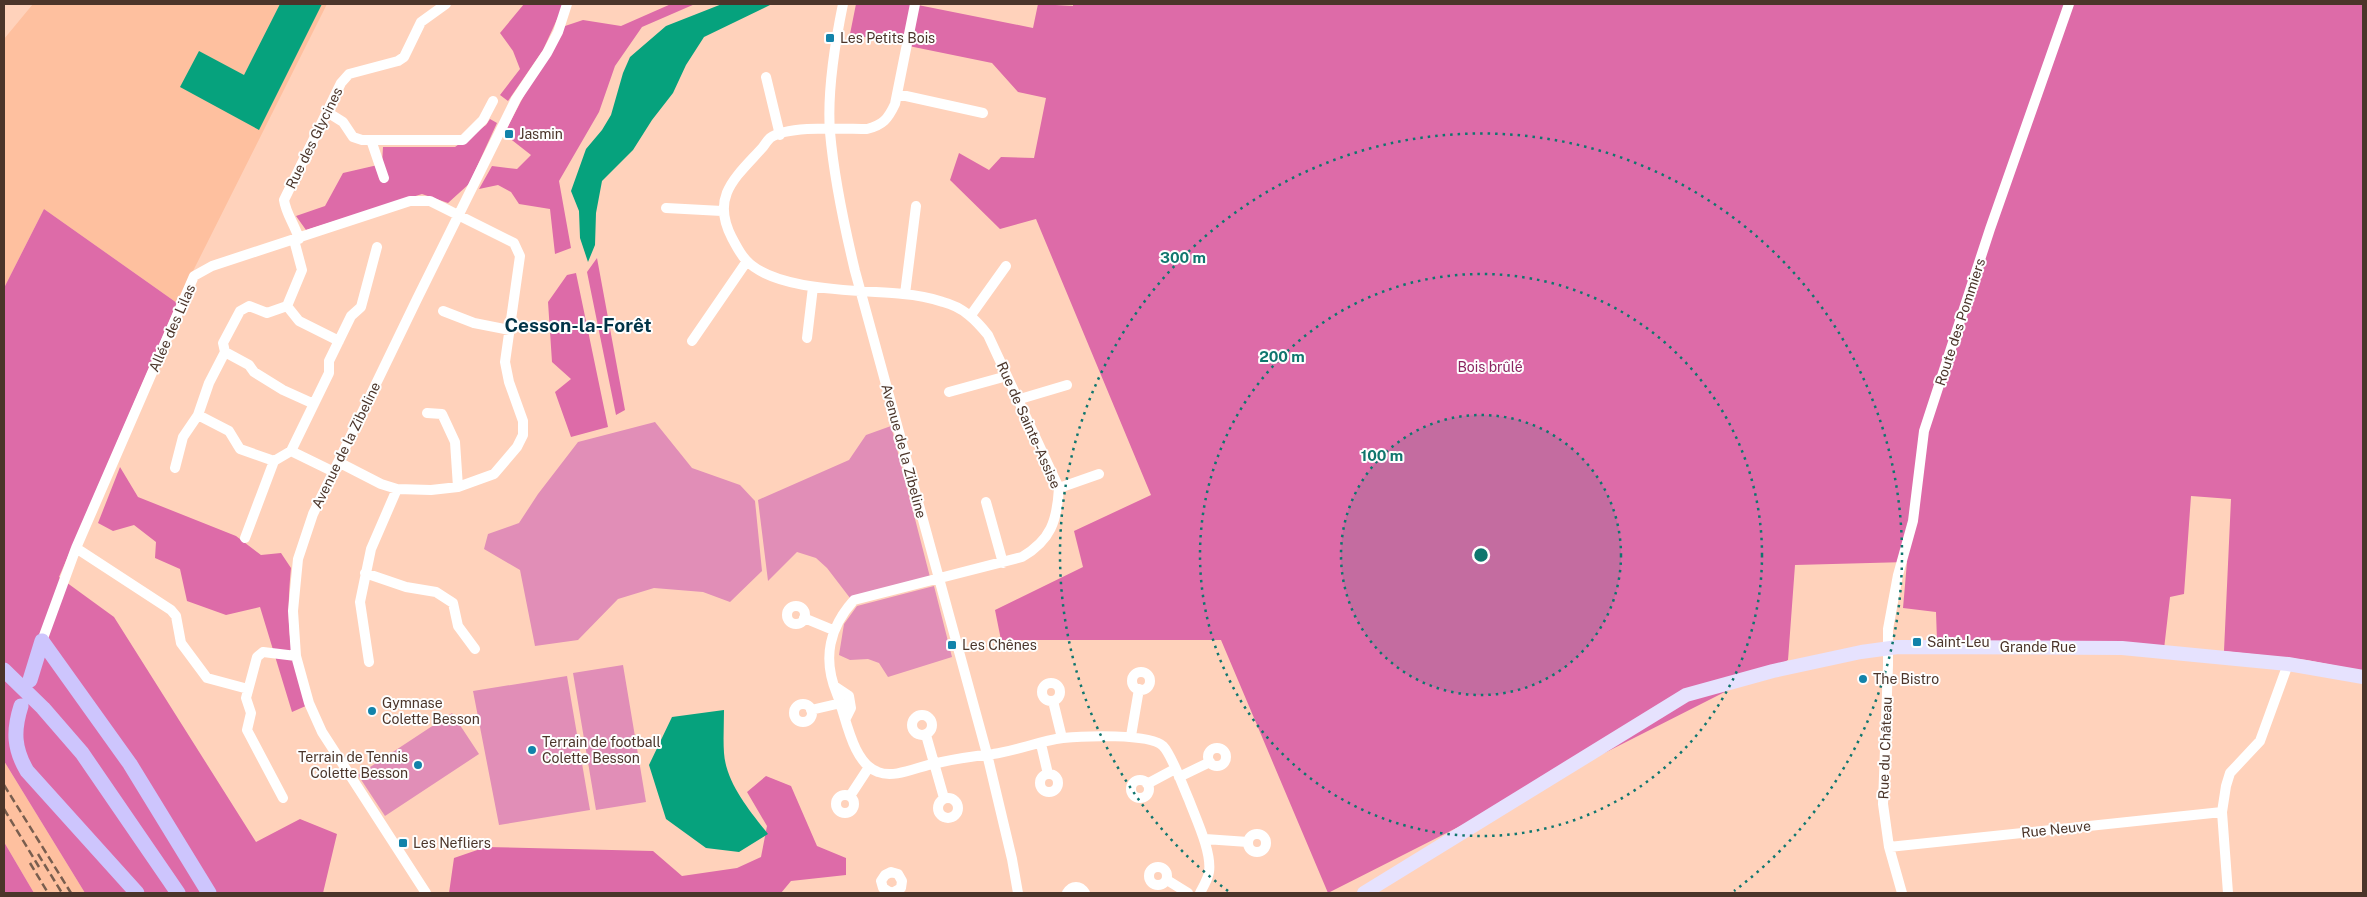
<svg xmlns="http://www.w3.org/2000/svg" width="2367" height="897" font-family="'Public Sans',sans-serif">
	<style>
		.built { fill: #fec09f }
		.green { fill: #e18eb7 }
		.forest { fill: #dd6ba8 }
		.water { fill: #06a27d }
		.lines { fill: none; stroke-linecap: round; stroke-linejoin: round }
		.street { stroke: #fff; stroke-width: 10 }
		.secondary { stroke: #e6e2fe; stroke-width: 14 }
		.primary { stroke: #cdc5fd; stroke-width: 15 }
		.rail { stroke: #795e4f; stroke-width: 2.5; stroke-dasharray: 8 4; stroke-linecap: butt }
		.ring { fill: none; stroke: #0f766e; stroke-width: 2.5; stroke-dasharray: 2.5 5 }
		.poi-dot { fill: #1283aa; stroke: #fefefe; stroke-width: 2 }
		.labels { text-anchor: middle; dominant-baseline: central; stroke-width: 4; stroke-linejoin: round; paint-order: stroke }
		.poi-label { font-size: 14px; fill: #4b352a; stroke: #fefefe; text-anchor: start }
		.street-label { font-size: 14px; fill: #4b352a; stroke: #fefefe }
		.park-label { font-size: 14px; fill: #8a2460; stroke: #fefefe }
		.district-label { font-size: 19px; font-weight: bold; fill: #003447; stroke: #fefefe }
		.centre { fill: #0f766e; stroke: #fefefe; stroke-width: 2.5 }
		.ring-label { font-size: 15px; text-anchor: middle; font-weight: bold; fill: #0f766e; stroke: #fefefe; stroke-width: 4; stroke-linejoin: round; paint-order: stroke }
	</style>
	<rect width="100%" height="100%" fill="#ffd2bb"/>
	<path class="built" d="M 33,4 L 327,4 L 177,303 L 44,209 L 4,288 L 4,39 Z
		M 4,761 L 85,893 L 34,893 L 4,842 Z"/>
	<path class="green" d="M 655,422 L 692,468 L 740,485 L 755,501 L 762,571 L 730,602 L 703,592 L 654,588 L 618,599 L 578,640 L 535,646 L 520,570 L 484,549 L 488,534 L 519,523 L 538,494 L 578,442 Z
		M 891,426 L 930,577 L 850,598 L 827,568 L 816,558 L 797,552 L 768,581 L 758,500 L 849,460 L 866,435 Z
		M 934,586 L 952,657 L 888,677 L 879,663 L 868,659 L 850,660 L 839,655 L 844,624 L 857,606 Z
		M 623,665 L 646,802 L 596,810 L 573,673 Z
		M 567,676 L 590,810 L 499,825 L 473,691 Z
		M 452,713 L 479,754 L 385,816 L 358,775 Z"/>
	<path class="forest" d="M 524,4 L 564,4 L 543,50 L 508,101 L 500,95 L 520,69 L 513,51 L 500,33 Z
		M 671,4 L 695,4 L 642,27 L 615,66 L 599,112 L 559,181 L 571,248 L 555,254 L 550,209 L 519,204 L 511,192 L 498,185 L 479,189 L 492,166 L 517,169 L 531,155 L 504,134 L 530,84 L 565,26 L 583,20 L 621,26 Z
		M 856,4 L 913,4 L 1033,28 L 1038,4 L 1073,6 L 1073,4 L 2363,4 L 2363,671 L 2307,660 L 2224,651 L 2231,499 L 2191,496 L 2184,594 L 2170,597 L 2164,649 L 1937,641 L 1936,612 L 1903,608 L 1907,562 L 1795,565 L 1788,660 L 1328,893 L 1221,640 L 1001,640 L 995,610 L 1083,567 L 1074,531 L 1151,495 L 1036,219 L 1000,229 L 950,180 L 959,153 L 989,170 L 1001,157 L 1034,158 L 1046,98 L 1018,92 L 992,63 L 850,34 Z
		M 490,119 L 497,123 L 469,184 L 448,203 L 422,194 L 306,230 L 296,216 L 325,206 L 343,173 L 382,164 L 383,147 L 455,147 L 486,125 Z
		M 44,209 L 177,303 L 59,577 L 114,617 L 256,842 L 300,819 L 337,834 L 323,893 L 85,893 L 4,761 L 4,288 Z
		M 597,258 L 625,410 L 616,415 L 587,272 Z
		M 576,273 L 608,427 L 571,437 L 555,392 L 571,379 L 552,362 L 548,302 L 567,275 Z
		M 120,467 L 138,497 L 236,536 L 261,555 L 281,553 L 291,568 C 286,620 288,657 308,705 L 292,712 L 260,607 L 226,615 L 187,601 L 180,569 L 155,558 L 156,542 L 134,525 L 113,531 L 98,523 Z
		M 766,776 L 791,786 L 817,846 L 846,858 L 846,875 L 791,881 L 781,893 L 449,893 L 454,858 L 486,847 L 653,851 L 682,876 L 737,868 L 761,857 L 767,826 L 747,792 Z
		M 4,842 L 34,893 L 4,893 Z"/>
	<path class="water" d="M 280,4 L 322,4 L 259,130 L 180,87 L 199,51 L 244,75 Z
		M 722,4 L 770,5 L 704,37 L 686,65 L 673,93 L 652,120 L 633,150 L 602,181 L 596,213 L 595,245 L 588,262 L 580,238 L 579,211 L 571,191 L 586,149 L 602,130 L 611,115 L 623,73 L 630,57 L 666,26 Z
		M 724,710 C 724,724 723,739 724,753 C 726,783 750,811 768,834 L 739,852 L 706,848 L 666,819 L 649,765 L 672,717 Z"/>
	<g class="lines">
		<path class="street" d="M 843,4 C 835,43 827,93 830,132 C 834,179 844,225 855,271 L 987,754 L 1012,859 L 1018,893
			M 915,4 L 895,104 C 888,119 883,125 867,129 C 844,129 788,125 770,138 C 767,141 765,144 763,147 C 736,177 710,196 732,238 C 736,245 740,254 746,260 C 775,292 862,290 903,294 C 916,295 931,298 943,302 C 963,307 976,320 988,335 L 1059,488 C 1057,521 1051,540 1022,557 L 854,600 C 829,628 822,658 837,694 C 846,716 852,763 878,772 C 895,779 919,766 937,763 C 955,759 974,756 993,754 C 1016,751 1039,741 1063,738 C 1082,736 1150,733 1163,746 C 1172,755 1183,787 1189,800 C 1196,819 1212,852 1209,872 C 1208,879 1203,887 1200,893
			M 766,77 L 780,135
			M 897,94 L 983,113
			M 327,112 L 343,122 L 353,137 L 362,140 L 463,140 L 483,120 L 493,101
			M 371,140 L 384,178
			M 666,208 L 722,211
			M 299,239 C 295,225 286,214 284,200 L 341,83 L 349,74 L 398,61 L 404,57 L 421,22 L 446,4
			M 905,294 L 916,206
			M 287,306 L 299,321 L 339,341
			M 443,311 L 474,323 L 510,330
			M 971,315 L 1006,266
			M 807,338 L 813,287
			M 692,341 L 747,261
			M 225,352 L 249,365 L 254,372 L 283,390 L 314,404
			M 949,392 L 1007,376
			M 1020,399 L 1067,385
			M 427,413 L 442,414 L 455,442 L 458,487
			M 291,451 L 334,472
			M 274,461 L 240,449 L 229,431 L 198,415 L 209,383 L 225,352 L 223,343 L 240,311 L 249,306 L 267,313 L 287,306 L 302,270 L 294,240
			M 175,468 L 183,437 L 198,415
			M 1059,488 L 1099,474
			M 986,502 L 1003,563
			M 245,538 L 274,461 L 291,451 L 329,373 L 329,361 L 351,316 L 361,307 L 377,247
			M 76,548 L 171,610 L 176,616 L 181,643 L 207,678 L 248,689
			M 365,573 L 406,587 L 436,592 L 453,603 L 458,626 L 475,649
			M787 615a9 9 0 1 1 18 0a9 9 0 1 1-18 0Z
			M 804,618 L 833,630
			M 42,641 L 76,548 L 194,276 L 212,266 L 410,201 L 430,201 L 514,243 L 520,256 L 505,362 L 509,382 L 523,421 L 523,435 L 517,447 L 494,474 L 458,487 L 431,490 L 397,489 L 381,484 L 344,465 L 338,465
			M 369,662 L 360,602 L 371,549 L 397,489
			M1132 681a9 9 0 1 1 18 0a9 9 0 1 1-18 0Z
			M1042 692a9 9 0 1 1 18 0a9 9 0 1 1-18 0Z
			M 834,686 L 849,696 L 851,708 L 846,718
			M 1053,701 L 1062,738
			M794 713a9 9 0 1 1 18 0a9 9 0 1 1-18 0Z
			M 811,710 L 841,703
			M912 725a10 10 0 1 1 20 0a10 10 0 1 1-20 0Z
			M 926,735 L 944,798
			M 1131,736 L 1139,689
			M 1041,744 L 1048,774
			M1208 757a9 9 0 1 1 18 0a9 9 0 1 1-18 0Z
			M1040 783a9 9 0 1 1 18 0a9 9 0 1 1-18 0Z
			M 1179,777 L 1210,762
			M1131 789a9 9 0 1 1 18 0a9 9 0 1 1-18 0Z
			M 1147,784 L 1175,769
			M836 804a9 9 0 1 1 18 0a9 9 0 1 1-18 0Z
			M 850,796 L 869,767
			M 283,798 L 247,730 L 251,713 L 246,698 L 257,657 L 263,652 L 296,656
			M938 808a10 10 0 1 1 20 0a10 10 0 1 1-20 0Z
			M1248 843a9 9 0 1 1 18 0a9 9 0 1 1-18 0Z
			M 1205,839 L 1248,842
			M 1889,847 L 2222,812
			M1149 876a9 9 0 1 1 18 0a9 9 0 1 1-18 0Z
			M 1167,880 L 1188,893
			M 426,893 L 322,732 L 309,703 L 296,656 L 293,611 L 298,559 L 313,514 L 417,299 L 516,99 L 547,53 L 558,32 L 567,4
			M 891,893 L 883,888 L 881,881 L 885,875 L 891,872 L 898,874 L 902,881 L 901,888 L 892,893
			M 1067,893 C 1072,885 1080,885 1085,893
			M 1902,893 L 1889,847 L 1883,804 L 1888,665 L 1888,629 L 1898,575 L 1913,521 L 1924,431 L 1990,229 L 2069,4
			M 2228,893 L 2222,812 L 2226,786 L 2230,773 L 2260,741 L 2288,664"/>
		<path class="secondary" d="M 1364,893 L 1686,695 L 1773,671 L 1861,652 L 1898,647 L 2122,648 L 2288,664 L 2363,677"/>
		<path class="primary" d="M 42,641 L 130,764 L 209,893
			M 4,670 L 43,708 L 82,753 L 178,893
			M 30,680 L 42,641
			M 21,706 C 13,731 14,749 27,771 L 137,893"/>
		<path class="rail" d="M 4,785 L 71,893
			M 4,809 L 39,867
			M 38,854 L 62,893
			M 30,863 L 48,893"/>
	</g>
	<circle cx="1481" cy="555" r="140" fill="#0f766e" fill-opacity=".12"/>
	<g class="ring">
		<circle cx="1481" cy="555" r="140"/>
		<circle cx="1481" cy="555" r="281"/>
		<path d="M1228 891A421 421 0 1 1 1734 891"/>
	</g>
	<g class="poi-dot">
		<rect x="825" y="33" width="10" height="10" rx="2.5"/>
		<rect x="504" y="129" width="10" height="10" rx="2.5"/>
		<rect x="1912" y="637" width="10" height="10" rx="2.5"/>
		<rect x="947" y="640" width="10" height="10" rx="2.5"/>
		<circle cx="1863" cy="679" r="5"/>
		<circle cx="372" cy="711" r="5"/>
		<circle cx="532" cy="750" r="5"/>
		<circle cx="418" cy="765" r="5"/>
		<rect x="398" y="838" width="10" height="10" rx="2.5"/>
	</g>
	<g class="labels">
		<g class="poi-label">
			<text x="840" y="38">Les Petits Bois</text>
			<text x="519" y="134">Jasmin</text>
			<text x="1927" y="642">Saint-Leu</text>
			<text x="962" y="645">Les Chênes</text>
			<text x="1873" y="679">The Bistro</text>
			<text x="382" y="703">Gymnase<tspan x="382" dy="16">Colette Besson</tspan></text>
			<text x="542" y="742">Terrain de football<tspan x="542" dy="16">Colette Besson</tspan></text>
			<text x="408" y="757" text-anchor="end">Terrain de Tennis<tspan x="408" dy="16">Colette Besson</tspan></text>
			<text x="413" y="843">Les Nefliers</text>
		</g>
		<g class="street-label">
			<text transform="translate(314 138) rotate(-64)">Rue des Glycines</text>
			<text transform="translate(1960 322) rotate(-72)">Route des Pommiers</text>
			<text transform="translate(172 328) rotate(-66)">Allée des Lilas</text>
			<text transform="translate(1029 425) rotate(66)">Rue de Sainte-Assise</text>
			<text transform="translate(346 445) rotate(-64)">Avenue de la Zibeline</text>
			<text transform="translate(904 451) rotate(75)">Avenue de la Zibeline</text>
			<text x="2038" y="647">Grande Rue</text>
			<text transform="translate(1885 748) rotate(-88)">Rue du Château</text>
			<text transform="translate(2056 829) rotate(-6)">Rue Neuve</text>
		</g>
		<g class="park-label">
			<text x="1490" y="367">Bois brûlé</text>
		</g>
		<g class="district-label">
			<text x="578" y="325">Cesson-la-Forêt</text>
		</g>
	</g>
	<circle cx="1481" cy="555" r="8" class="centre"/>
	<g class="ring-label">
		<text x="1183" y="263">300 m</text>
		<text x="1282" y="362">200 m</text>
		<text x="1382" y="461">100 m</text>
	</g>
	<rect width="2367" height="897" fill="none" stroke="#4b352a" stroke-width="10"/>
</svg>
